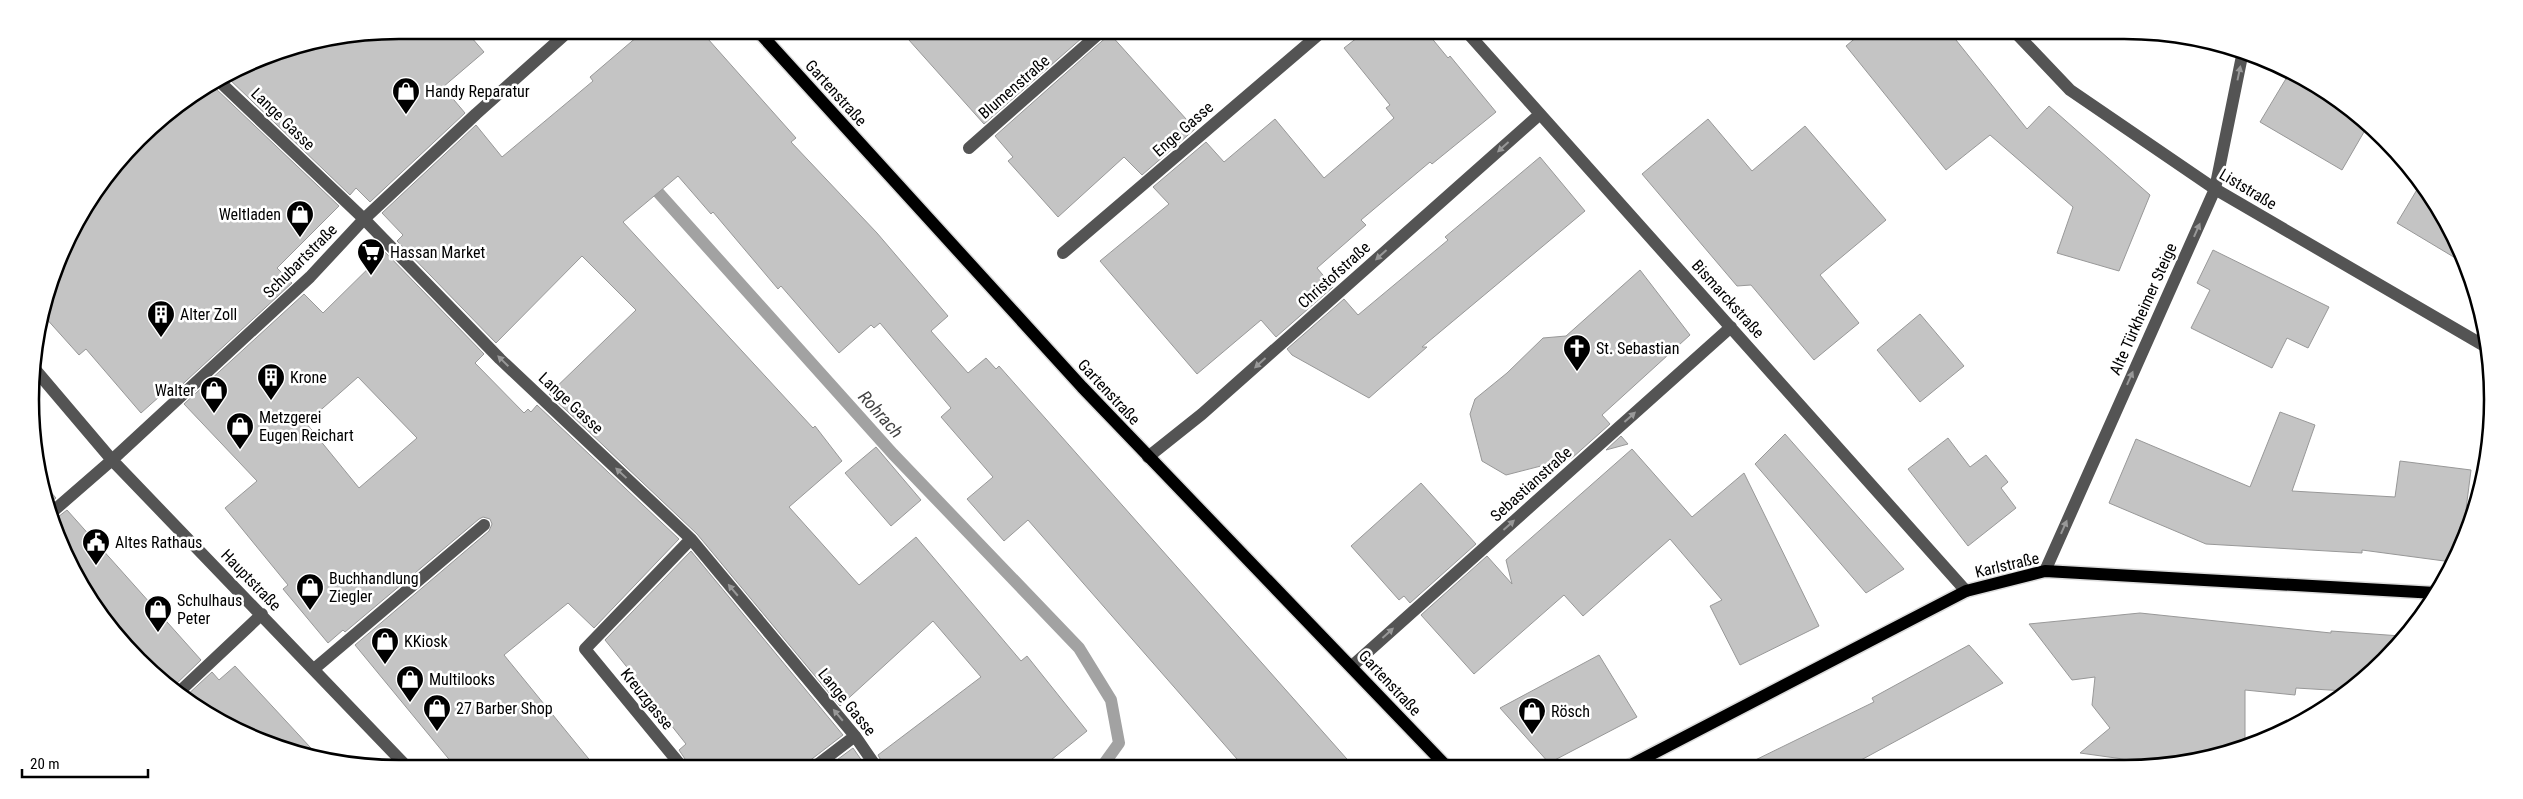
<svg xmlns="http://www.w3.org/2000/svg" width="2523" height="799" font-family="'Roboto Condensed',sans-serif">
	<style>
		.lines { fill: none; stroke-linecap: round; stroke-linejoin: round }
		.stream { stroke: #a2a2a2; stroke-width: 12 }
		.building { fill: #c4c4c4; stroke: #989898; fill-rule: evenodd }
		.major-casing { stroke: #dbdbdb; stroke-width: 15 }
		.minor { stroke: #545454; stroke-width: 12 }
		.major { stroke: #000; stroke-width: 12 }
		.oneway { fill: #989898 }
		.labels { text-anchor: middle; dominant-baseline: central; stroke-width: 5; stroke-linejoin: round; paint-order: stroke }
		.street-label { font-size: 16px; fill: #000; stroke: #fff }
		.poi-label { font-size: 16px; fill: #000; stroke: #fff; text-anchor: start }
		.water-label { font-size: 18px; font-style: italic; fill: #434343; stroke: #fff }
		.rim { fill: none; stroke: #000; stroke-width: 2.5 }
	</style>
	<rect width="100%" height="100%" fill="#fff"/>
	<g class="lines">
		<path class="stream" d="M 515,30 L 517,33
			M 648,181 L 893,454 L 1079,648 L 1111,700 L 1119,743 L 1101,768"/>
	</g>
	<path class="building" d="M 400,30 L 465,30 L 484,52 L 443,87 L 465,113 L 370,202 L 356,188 L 350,195 L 227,77 L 258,58 L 328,37 Z
		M 645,30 L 700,30 L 796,138 L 791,142 L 877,233 L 948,316 L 931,331 L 968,373 L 986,358 L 996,369 L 999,366 L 1354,767 L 1244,767 L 1028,520 L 1004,541 L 967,499 L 993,477 L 941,417 L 951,408 L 880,323 L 874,328 L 871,325 L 839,353 L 781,286 L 778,289 L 713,212 L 711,214 L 678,176 L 623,222 L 813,428 L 815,426 L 842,461 L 789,507 L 859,585 L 916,537 L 1021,661 L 1027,656 L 1087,731 L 1041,768 L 885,768 L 878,755 L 981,677 L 933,621 L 840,706 L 697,534 L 549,394 L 636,310 L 582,256 L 496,343 L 397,241 L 403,235 L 382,213 L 476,125 L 502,157 L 593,81 L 590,77 Z
		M 900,30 L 1091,30 L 984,124 Z
		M 1367,30 L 1425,30 L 1448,58 L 1450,56 L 1496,112 L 1432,164 L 1430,162 L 1361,220 L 1366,225 L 1317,268 L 1333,287 L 1276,337 L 1261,320 L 1197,374 L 1100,261 L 1169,204 L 1153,187 L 1206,142 L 1224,162 L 1275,119 L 1324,178 L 1394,118 L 1386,108 L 1390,105 L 1344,48 Z
		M 1865,30 L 1948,30 L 2027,129 L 2049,106 L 2150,195 L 2119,271 L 2057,253 L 2073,207 L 1990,135 L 1946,170 L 1846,46 Z
		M 1110,34 L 1195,129 L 1142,175 L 1124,157 L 1058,217 L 1008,161 L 1013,157 L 995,136 Z
		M 2290,72 L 2329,92 L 2368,125 L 2342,170 L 2260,122 Z
		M 213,86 L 339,206 L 277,268 L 292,283 L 173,393 L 169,388 L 141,413 L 86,349 L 79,355 L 44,316 L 68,236 L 106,175 L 156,122 Z
		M 1708,119 L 1752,171 L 1805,126 L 1886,220 L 1820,275 L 1859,323 L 1814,360 L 1751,285 L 1737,286 L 1642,174 Z
		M 1540,157 L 1585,211 L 1422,347 L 1427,347 L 1369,398 L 1292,355 L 1287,349 L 1344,299 L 1358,315 L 1448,240 L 1445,237 Z
		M 2421,183 L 2431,194 L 2467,265 L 2397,223 Z
		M 2213,250 L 2329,307 L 2308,348 L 2287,338 L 2272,368 L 2191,328 L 2210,290 L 2197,283 Z
		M 385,252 L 484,354 L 475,363 L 524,413 L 528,409 L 531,412 L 537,405 L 679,539 L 594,628 L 568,603 L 504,655 L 597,769 L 457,769 L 355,645 L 489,531 L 492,524 L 490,519 L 483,517 L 479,519 L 345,632 L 343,630 L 328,643 L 283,589 L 288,585 L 225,508 L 257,481 L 184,404 L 304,294 L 323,313 ZM 358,377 L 417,438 L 359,488 L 306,423 Z
		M 1640,270 L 1690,335 L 1602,415 L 1610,424 L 1572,458 L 1506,475 L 1482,461 L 1470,414 L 1475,399 L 1507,373 L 1543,338 L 1566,336 Z
		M 1920,314 L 1964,366 L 1920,402 L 1877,350 Z
		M 2280,412 L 2315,425 L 2292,491 L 2395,497 L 2400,461 L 2471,470 L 2463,533 L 2452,562 L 2362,550 L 2362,553 L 2206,544 L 2109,503 L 2136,439 L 2250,487 Z
		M 1785,434 L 1904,569 L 1866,593 L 1755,464 Z
		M 1621,436 L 1628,444 L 1606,450 Z
		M 1948,438 L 1970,467 L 1986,455 L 2008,482 L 2001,488 L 2016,508 L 1968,546 L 1908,469 Z
		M 876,447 L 921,500 L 891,526 L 845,473 Z
		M 1632,449 L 1692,517 L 1744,473 L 1819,626 L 1740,665 L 1710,606 L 1722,600 L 1670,539 L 1583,616 L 1564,595 L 1474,674 L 1421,615 L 1487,556 L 1512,584 L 1506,560 Z
		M 1421,483 L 1476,544 L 1410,603 L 1404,596 L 1399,600 L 1351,546 Z
		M 48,489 L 56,498 L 47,505 L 42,493 Z
		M 67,510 L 201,660 L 172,688 L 138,661 L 92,605 L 54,520 Z
		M 691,551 L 843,735 L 808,762 L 805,768 L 691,768 L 679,750 L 686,744 L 671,725 L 673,724 L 605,640 Z
		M 2140,613 L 2331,633 L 2331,631 L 2401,636 L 2367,677 L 2346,691 L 2296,688 L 2295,695 L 2245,690 L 2245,744 L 2173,766 L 2080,753 L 2110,728 L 2092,705 L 2095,677 L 2072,680 L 2029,624 Z
		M 1969,645 L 2003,683 L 1850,766 L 1741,767 L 1874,702 L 1872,698 Z
		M 1599,655 L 1637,717 L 1549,763 L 1500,708 Z
		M 235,666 L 322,760 L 258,741 L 194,707 L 184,698 L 212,672 L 219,680 Z
		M 853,748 L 867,768 L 826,768 Z
		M 666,760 L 673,768 L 656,769 Z"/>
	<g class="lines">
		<g class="major-casing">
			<path id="major" d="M 757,30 L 1082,387 L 1447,767
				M 1627,767 L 1966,591 L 2045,571 L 2436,593"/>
		</g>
		<path class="minor" d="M 1465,30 L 1966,591
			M 2013,30 L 2070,90 L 2215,189 L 2488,348
			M 220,82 L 364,219 L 500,359 L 691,539 L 855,736 L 877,768
			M 969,148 L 1103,30
			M 1063,253 L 1324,30
			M 33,367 L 112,460 L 409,769
			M 1148,457 L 1202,414 L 1539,115
			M 51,513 L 112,460 L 310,277 L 364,219 L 476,114 L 570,30
			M 2045,571 L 2215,189 L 2243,51
			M 1352,666 L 1731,327
			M 314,669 L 484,525
			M 178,693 L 262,614
			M 683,768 L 585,649 L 691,539
			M 813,768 L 855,736"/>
		<use href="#major" class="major"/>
	</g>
	<defs><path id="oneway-solid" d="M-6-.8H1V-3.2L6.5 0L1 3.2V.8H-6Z" transform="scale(1.25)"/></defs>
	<g class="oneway">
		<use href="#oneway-solid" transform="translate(2239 73) rotate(-78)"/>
		<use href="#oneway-solid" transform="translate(1503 147) rotate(138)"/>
		<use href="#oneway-solid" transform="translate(2197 230) rotate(-66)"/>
		<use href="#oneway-solid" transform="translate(1381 255) rotate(138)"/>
		<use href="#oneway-solid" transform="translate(503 361) rotate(-136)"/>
		<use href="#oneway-solid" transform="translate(1260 363) rotate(138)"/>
		<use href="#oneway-solid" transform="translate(2130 378) rotate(-66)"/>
		<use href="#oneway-solid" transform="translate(1630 417) rotate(-42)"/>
		<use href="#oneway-solid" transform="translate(621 473) rotate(-137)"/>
		<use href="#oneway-solid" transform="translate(1509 525) rotate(-42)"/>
		<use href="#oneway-solid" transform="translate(2064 527) rotate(-66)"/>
		<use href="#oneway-solid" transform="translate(733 590) rotate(-130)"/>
		<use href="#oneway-solid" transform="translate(1388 633) rotate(-42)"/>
		<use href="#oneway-solid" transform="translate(838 715) rotate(-130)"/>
	</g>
	<defs>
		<g id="shop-pin" transform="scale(1.4375)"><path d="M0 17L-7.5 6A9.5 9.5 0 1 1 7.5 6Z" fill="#000" stroke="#fff"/><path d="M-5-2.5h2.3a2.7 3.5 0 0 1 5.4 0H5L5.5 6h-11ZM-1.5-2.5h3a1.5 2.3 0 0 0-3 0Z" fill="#fff"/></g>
		<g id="supermarket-pin" transform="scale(1.4375)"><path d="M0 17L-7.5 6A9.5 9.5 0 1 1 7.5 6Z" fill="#000" stroke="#fff"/><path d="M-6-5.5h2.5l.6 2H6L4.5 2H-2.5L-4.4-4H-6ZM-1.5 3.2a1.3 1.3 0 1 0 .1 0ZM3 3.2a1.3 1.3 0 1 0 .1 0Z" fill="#fff"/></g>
		<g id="building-pin" transform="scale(1.4375)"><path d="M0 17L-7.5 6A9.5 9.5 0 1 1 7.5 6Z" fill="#000" stroke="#fff"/><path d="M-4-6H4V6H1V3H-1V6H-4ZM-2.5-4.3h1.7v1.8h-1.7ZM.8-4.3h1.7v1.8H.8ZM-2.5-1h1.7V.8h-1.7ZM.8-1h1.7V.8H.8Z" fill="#fff"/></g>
		<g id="church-pin" transform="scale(1.4375)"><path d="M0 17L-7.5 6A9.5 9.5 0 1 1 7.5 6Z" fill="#000" stroke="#fff"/><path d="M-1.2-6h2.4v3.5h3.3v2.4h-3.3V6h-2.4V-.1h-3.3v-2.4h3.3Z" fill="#fff"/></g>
		<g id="civic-pin" transform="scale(1.4375)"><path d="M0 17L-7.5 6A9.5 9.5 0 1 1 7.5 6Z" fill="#000" stroke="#fff"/><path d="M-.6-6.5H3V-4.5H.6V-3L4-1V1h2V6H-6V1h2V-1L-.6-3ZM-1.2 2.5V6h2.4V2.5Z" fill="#fff"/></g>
	</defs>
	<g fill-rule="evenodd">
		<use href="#shop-pin" x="406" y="91"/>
		<use href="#shop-pin" x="300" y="214"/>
		<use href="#supermarket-pin" x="371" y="252"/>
		<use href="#building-pin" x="161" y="314"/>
		<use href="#church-pin" x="1577" y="348"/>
		<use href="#building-pin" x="271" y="377"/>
		<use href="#shop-pin" x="214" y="390"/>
		<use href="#shop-pin" x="240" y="426"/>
		<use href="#civic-pin" x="96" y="542"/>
		<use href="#shop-pin" x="310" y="587"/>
		<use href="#shop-pin" x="158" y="609"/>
		<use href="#shop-pin" x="385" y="641"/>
		<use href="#shop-pin" x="410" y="679"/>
		<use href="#shop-pin" x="437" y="708"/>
		<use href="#shop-pin" x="1532" y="711"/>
	</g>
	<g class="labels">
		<g class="street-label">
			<text transform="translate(1014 87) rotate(-41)">Blumenstraße</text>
			<text transform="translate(836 93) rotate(48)">Gartenstraße</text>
			<text transform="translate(283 119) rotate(44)">Lange Gasse</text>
			<text transform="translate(1183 129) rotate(-41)">Enge Gasse</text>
			<text transform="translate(2248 189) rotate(31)">Liststraße</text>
			<text transform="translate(300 261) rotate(-45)">Schubartstraße</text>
			<text transform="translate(1334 275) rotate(-42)">Christofstraße</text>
			<text transform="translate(1728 299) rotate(48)">Bismarckstraße</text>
			<text transform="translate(2143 309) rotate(-66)">Alte Türkheimer Steige</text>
			<text transform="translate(1109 392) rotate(47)">Gartenstraße</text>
			<text transform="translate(571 403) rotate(43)">Lange Gasse</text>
			<text transform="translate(1531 484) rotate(-42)">Sebastianstraße</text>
			<text transform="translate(2007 565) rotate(-13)">Karlstraße</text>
			<text transform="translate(251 580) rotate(46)">Hauptstraße</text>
			<text transform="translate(1390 683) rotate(47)">Gartenstraße</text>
			<text transform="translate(647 699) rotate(51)">Kreuzgasse</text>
			<text transform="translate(847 702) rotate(51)">Lange Gasse</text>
		</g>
		<g class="poi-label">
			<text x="425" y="91">Handy Reparatur</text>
			<text x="281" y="214" text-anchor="end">Weltladen</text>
			<text x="390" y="252">Hassan Market</text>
			<text x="180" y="314">Alter Zoll</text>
			<text x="1596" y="348">St. Sebastian</text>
			<text x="290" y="377">Krone</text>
			<text x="195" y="390" text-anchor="end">Walter</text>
			<text x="259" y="417">Metzgerei<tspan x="259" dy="18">Eugen Reichart</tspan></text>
			<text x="115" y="542">Altes Rathaus</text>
			<text x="329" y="578">Buchhandlung<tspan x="329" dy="18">Ziegler</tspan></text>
			<text x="177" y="600">Schulhaus<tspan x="177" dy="18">Peter</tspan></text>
			<text x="404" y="641">KKiosk</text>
			<text x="429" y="679">Multilooks</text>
			<text x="456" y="708">27 Barber Shop</text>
			<text x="1551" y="711">Rösch</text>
		</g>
		<g class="water-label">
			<text transform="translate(881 414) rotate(48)">Rohrach</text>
		</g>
	</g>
	<path d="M0 0H2523V799H0ZM399 39H2124A360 360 0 0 1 2484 399V400A360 360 0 0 1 2124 760H399A360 360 0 0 1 39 400V399A360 360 0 0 1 399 39Z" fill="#fff" fill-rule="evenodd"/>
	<path class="rim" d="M399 39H2124A360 360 0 0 1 2484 399V400A360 360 0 0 1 2124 760H399A360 360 0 0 1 39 400V399A360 360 0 0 1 399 39Z"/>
	<path d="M22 769v8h126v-8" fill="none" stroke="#000000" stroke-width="2.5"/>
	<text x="30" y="769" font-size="15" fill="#000000" stroke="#ffffff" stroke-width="4" paint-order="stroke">20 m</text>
</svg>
